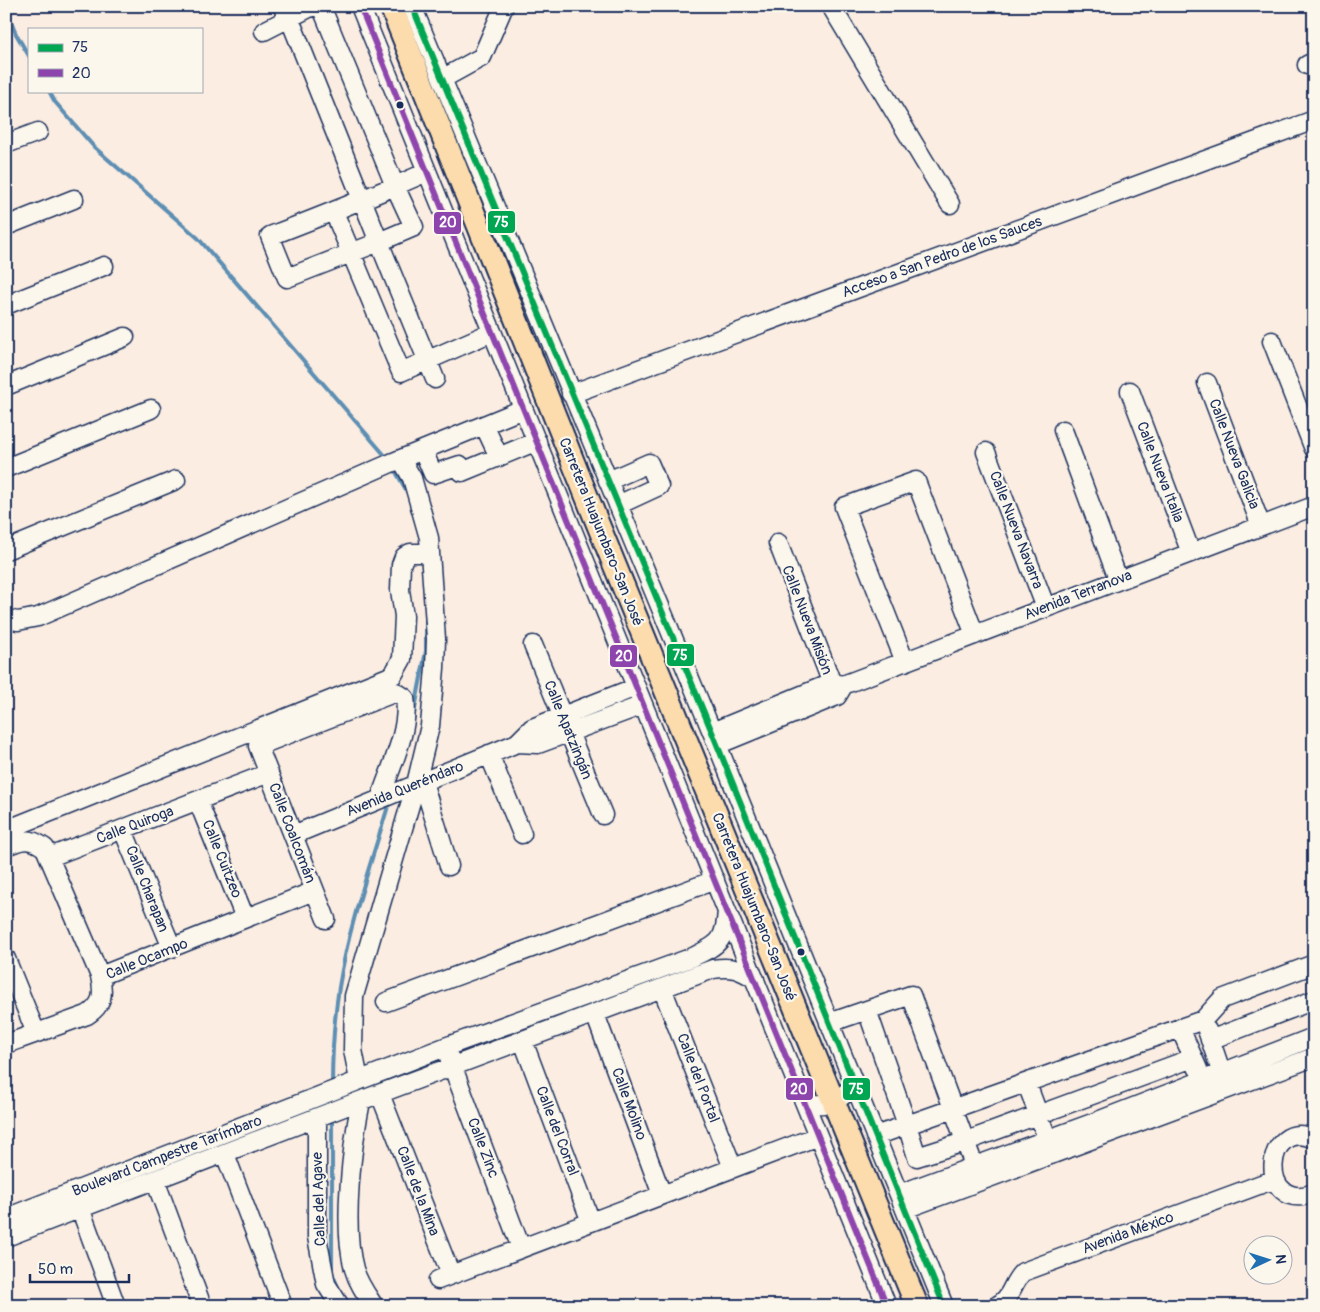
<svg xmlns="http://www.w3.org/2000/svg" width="1320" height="1312" font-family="Pangolin,sans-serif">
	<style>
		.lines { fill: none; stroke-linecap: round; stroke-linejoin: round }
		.stream { stroke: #5d8eb3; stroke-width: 4 }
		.minor-casing { stroke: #1b2f5e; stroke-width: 21 }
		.major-casing { stroke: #1b2f5e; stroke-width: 26 }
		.minor { stroke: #fbf7ec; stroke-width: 18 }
		.major { stroke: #fcdcac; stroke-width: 22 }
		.bus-1-casing { stroke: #fbf7ec; stroke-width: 10 }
		.bus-2-casing { stroke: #fbf7ec; stroke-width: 10 }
		.bus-1 { stroke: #00a651; stroke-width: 6 }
		.bus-2 { stroke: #8e44ad; stroke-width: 6 }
		.bus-dot { fill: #1b2f5e; stroke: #fbf7ec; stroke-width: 2 }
		.labels { text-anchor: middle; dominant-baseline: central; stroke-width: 4.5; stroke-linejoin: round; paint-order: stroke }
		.street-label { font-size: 15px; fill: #1b2f5e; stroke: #fbf7ec }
		.line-badge { stroke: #fbf7ec; stroke-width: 2 }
		.badge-label { font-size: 14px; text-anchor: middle; font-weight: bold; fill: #fff }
	</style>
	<rect width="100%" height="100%" fill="#fbede1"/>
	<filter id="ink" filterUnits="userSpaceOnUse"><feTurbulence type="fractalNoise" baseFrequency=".02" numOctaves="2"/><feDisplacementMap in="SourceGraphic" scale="10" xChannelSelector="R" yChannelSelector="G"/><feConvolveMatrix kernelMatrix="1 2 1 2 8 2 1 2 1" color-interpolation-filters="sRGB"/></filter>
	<g filter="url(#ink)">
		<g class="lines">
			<path class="stream" d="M 6,9 L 16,34 L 29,56
				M 49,91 L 55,102 L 94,147 L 198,238 L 388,459
				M 393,467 L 408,493
				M 413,719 L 426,651 L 426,617
				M 332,1086 C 332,1053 334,1020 339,987 C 349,925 371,863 389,803
				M 332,1118 L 332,1273 L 338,1287"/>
			<g class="minor-casing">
				<path id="minor" d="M 282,6 L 289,17 L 379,242 L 287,278 L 270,236 C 312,220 354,203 395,186 L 414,227 L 379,242 L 435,379
					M 321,6 L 395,186 L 427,172
					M 360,6 L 887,1306
					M 412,6 L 712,732 L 944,1306
					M 831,6 L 950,204
					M 264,31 L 313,6
					M 1307,65 L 1314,62
					M 442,79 L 482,57 L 504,6
					M 6,144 L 38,132
					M 334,212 L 401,372 L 492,332
					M 6,226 L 74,199
					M 6,305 L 104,266
					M 1272,341 L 1314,449
					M 1207,383 L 1261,526
					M 6,386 L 125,337
					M 1130,391 L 1191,553
					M 571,394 L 1314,120
					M 484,425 L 499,457
					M 1063,430 L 1118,579
					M 423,450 L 433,474 L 460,465 L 462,472 L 537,441
					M 986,452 L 1046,608
					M 6,468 L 151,409
					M 608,481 L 649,463 L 659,486 L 618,505
					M 778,543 L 836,694
					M 6,550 L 176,480
					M 6,619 L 18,621 L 38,617 L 391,463 L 523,409
					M 533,645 L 603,815
					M 905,662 L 844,507 L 916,481 L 975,635
					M 712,732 L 831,683 L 843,685 L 1314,506
					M 517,743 L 538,744 L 643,705
					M 717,745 L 837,696 L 843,686
					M 489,754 L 522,834
					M 423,782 L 449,866
					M 198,801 L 245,918
					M 6,830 L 393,675 L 402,659 L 404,616 L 400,590 L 401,565 L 404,557 L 410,553 L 430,553
					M 123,830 L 172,948
					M 293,835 L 517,743 L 532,728 L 636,687
					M 6,846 C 23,839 30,837 45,848 L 100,976 C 104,994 103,1005 87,1015 L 6,1044
					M 50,857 L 269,773
					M 326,919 L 258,746 L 396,692 L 405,698 C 410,730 390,768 380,799
					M 6,959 L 36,1033
					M 100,976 L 314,891
					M 662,988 L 733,1168
					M 386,1002 L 715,880
					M 867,1010 L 911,995 L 978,1176
					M 595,1014 L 662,1195
					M 829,1023 L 867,1010 L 907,1125 L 875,1136
					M 1180,1028 L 1198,1069
					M 1207,1030 L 1225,1083
					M 1210,1040 L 1314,1000
					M 523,1041 L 591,1222
					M 449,1057 L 521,1248
					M 1193,1058 L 964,1142 L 917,1157 L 907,1125 L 1203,1020 L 1222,999 L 1314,964
					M 359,1080 L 353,1050 L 354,996 L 416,784 L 430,726 L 435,668 L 436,639 L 429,538 L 412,478 L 401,459
					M 1027,1084 L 1052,1151
					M 380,1094 L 451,1275 L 438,1280
					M 361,1101 C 352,1145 342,1226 354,1269 C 358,1283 366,1294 374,1306
					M 805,1103 C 827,1107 840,1102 854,1084
					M 317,1118 L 317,1237 L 326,1284 L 340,1306
					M 1314,1139 C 1263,1115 1257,1215 1314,1193
					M 225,1154 L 283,1306
					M 155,1180 L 202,1306
					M 899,1194 L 1095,1122 L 1314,1037
					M 76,1197 L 116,1306
					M 905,1209 L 1314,1057
					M 6,1218 L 445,1047 L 693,957 C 719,944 725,942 727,911
					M 6,1237 L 349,1105 L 713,969 C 731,966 740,969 755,979
					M 451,1275 L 818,1136
					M 996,1306 C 1012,1299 1011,1283 1023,1272 L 1275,1179"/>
			</g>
			<g class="major-casing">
				<path id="major" d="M 391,6 L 595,517 L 917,1306"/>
			</g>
			<use href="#minor" class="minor"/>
			<use href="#major" class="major"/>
			<g class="bus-1-casing">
				<path id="bus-1" d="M 412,6 L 712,732 L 944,1306"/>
			</g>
			<g class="bus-2-casing">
				<path id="bus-2" d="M 360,6 L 887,1306"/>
			</g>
			<use href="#bus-1" class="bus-1"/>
			<use href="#bus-2" class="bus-2"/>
		</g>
	</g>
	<g class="bus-dot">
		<circle cx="400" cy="105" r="4.5"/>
		<circle cx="801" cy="952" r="4.5"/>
	</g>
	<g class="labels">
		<g class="street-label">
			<text transform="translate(942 257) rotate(-20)">Acceso a San Pedro de los Sauces</text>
			<text transform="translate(1234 454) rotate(69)">Calle Nueva Galicia</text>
			<text transform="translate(1160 472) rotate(69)">Calle Nueva Italia</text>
			<text transform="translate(1016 530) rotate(69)">Calle Nueva Navarra</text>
			<text transform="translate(601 532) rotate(68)">Carretera Huajumbaro-San José</text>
			<text transform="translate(1078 595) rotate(-21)">Avenida Terranova</text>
			<text transform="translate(807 620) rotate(69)">Calle Nueva Misión</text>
			<text transform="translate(568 730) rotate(68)">Calle Apatzingán</text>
			<text transform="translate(405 789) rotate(-22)">Avenida Queréndaro</text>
			<text transform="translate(135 825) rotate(-21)">Calle Quiroga</text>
			<text transform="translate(292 833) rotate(69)">Calle Coalcomán</text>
			<text transform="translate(222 859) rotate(68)">Calle Cuitzeo</text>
			<text transform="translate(147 889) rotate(68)">Calle Charapan</text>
			<text transform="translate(754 907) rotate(68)">Carretera Huajumbaro-San José</text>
			<text transform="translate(147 959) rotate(-22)">Calle Ocampo</text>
			<text transform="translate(698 1078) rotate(69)">Calle del Portal</text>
			<text transform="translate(629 1104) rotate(70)">Calle Molino</text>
			<text transform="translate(557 1131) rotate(69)">Calle del Corral</text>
			<text transform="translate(483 1148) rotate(69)">Calle Zinc</text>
			<text transform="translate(167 1156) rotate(-21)">Boulevard Campestre Tarímbaro</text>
			<text transform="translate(418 1191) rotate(69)">Calle de la Mina</text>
			<text transform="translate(319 1199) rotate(-92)">Calle del Agave</text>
			<text transform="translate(1128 1233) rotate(-20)">Avenida México</text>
		</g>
	</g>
	<g class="line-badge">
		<rect x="487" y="210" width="29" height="24" rx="5" fill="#00a651"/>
		<rect x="433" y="211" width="29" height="24" rx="5" fill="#8e44ad"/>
		<rect x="666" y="643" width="29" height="24" rx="5" fill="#00a651"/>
		<rect x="609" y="644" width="29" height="24" rx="5" fill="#8e44ad"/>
		<rect x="842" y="1077" width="29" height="24" rx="5" fill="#00a651"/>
		<rect x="785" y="1077" width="29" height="24" rx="5" fill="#8e44ad"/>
	</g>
	<g class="badge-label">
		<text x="501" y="227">75</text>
		<text x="448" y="227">20</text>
		<text x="680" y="660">75</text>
		<text x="624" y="661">20</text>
		<text x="856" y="1094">75</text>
		<text x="799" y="1094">20</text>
	</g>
	<rect width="1320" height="1312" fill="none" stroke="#fbf7ec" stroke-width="25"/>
	<rect x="12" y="12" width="1295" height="1287" fill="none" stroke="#1b2f5e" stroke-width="2" filter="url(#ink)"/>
	<rect x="28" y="28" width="175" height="65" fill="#fbf7ec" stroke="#a1a7b3"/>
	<rect x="38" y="44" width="25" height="8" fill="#00a651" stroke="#a1a7b3"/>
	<text x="72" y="52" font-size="15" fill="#1b2f5e">75</text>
	<rect x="38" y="69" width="25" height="8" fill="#8e44ad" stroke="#a1a7b3"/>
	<text x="72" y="78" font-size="15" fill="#1b2f5e">20</text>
	<g transform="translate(1268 1260) rotate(86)"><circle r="24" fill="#fbf7ec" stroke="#a1a7b3"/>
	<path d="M0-4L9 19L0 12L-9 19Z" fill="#1f6fb2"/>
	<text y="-8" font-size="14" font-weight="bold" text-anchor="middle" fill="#1b2f5e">N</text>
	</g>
	<path d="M30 1274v8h99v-8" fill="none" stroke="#1b2f5e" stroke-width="2.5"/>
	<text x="38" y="1274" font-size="15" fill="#1b2f5e" stroke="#fbf7ec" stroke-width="4" paint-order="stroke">50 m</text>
</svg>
